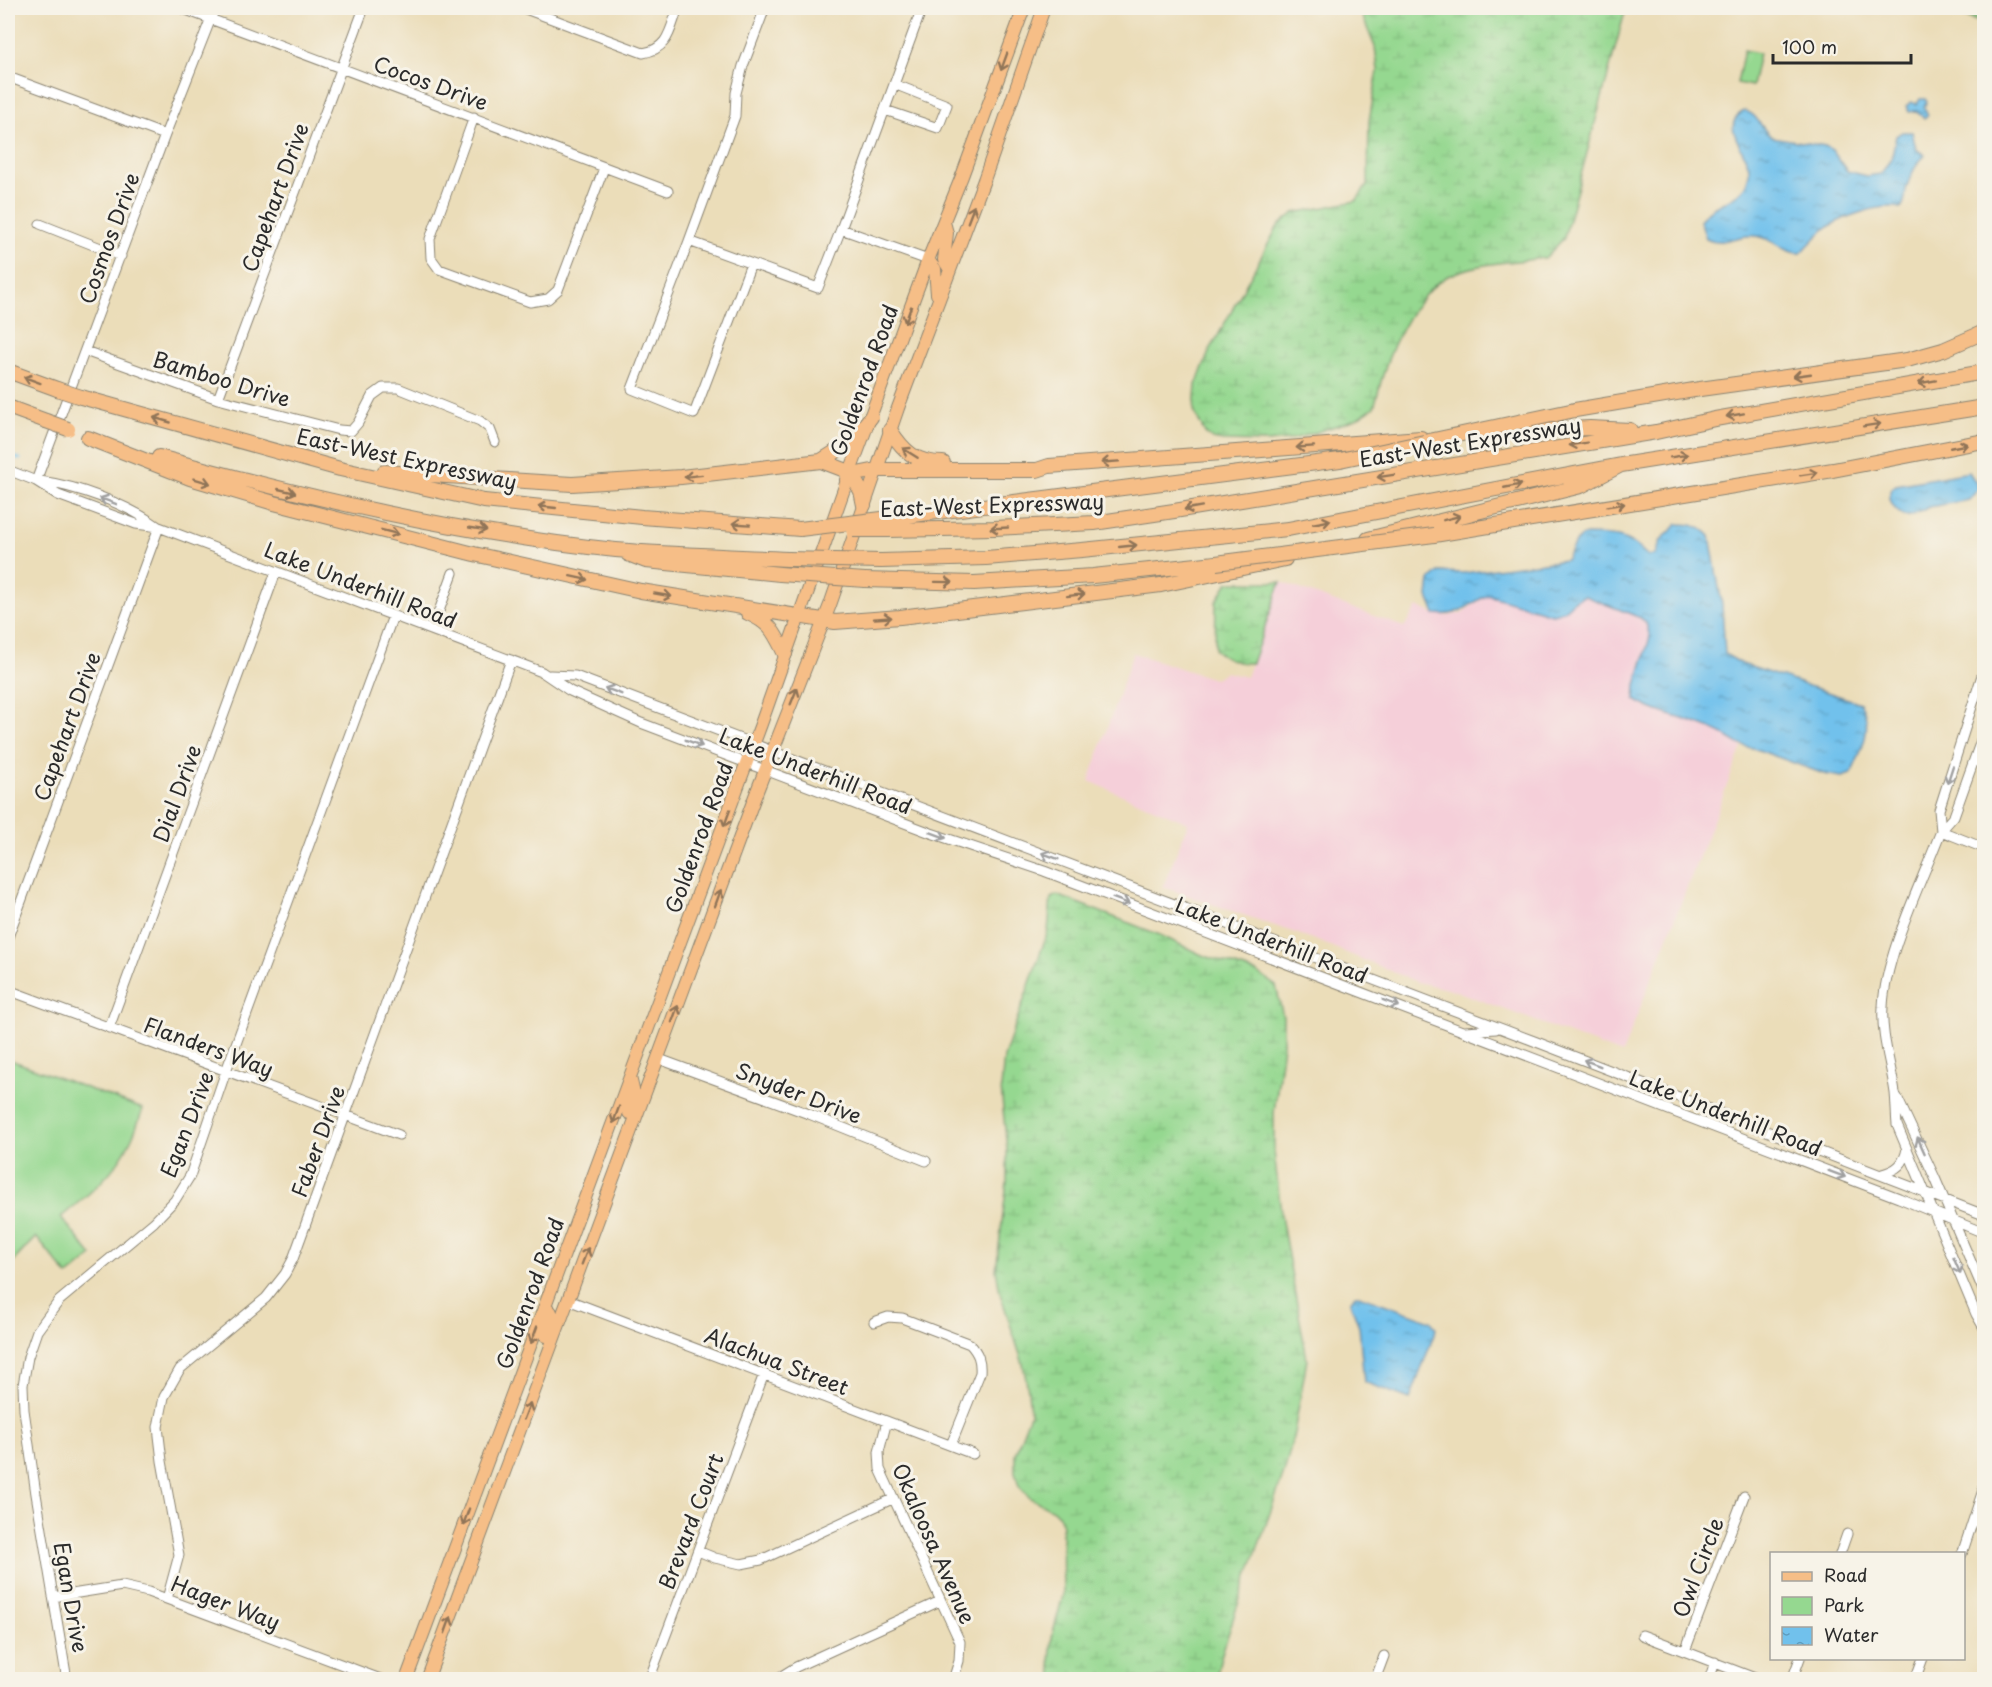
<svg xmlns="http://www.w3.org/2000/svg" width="1992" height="1687" font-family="'Playpen Sans',sans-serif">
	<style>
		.built { fill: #f5cfd9 }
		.wetland { fill: url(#wetland-marsh); stroke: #60825e; stroke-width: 1.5 }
		.green { fill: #95d890; stroke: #60825e; stroke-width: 1.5 }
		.water { fill: url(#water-ripples); stroke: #4e768c; stroke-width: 1.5 }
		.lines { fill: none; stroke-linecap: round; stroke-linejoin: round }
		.stream { stroke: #71c1ec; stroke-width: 3 }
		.minor-casing { stroke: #8b8472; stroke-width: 11 }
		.major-casing { stroke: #8b8472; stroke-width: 14 }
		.highway-casing { stroke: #8b8472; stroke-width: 16 }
		.minor { stroke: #fff; stroke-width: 9 }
		.major { stroke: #f6be87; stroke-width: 12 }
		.highway { stroke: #f6be87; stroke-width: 14 }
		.highway-bridge-casing { stroke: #8b8472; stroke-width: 16; stroke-linecap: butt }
		.highway-bridge { stroke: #f6be87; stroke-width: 14 }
		.oneway { stroke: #907459 }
		.oneway2 { stroke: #a0a0a0 }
		.labels { text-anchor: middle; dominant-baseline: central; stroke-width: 6; stroke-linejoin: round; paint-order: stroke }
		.street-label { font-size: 21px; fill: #2b2b2b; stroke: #f7f3e8 }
	</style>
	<defs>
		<pattern id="wetland-marsh" width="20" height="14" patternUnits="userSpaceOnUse" patternTransform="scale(1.5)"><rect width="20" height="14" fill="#95d890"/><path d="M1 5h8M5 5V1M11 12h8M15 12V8" fill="none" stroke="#81ba7c"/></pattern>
		<pattern id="water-ripples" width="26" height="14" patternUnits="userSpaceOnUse" patternTransform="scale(1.5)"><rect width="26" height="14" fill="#71c1ec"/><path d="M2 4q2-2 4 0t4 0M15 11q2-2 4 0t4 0" fill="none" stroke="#5d9dbf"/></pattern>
	</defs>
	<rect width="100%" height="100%" fill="#f7f3e8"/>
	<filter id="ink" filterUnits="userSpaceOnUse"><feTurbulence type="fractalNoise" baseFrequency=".0167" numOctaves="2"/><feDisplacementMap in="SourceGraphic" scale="12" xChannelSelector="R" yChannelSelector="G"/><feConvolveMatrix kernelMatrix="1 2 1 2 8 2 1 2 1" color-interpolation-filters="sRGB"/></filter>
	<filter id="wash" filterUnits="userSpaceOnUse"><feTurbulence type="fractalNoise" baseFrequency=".008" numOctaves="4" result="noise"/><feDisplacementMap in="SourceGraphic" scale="24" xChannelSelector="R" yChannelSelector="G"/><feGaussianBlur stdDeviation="1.35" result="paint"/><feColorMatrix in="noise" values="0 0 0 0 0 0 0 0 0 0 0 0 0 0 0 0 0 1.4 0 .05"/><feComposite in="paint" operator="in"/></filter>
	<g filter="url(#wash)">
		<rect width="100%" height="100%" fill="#ebddb9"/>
		<path class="built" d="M 1281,582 L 1404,627 L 1417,607 L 1435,614 L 1448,616 L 1461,613 L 1488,595 L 1495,598 L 1573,604 L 1576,598 L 1585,596 L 1641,618 L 1646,623 L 1650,637 L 1641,664 L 1648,708 L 1679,717 L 1724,735 L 1742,747 L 1622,1054 L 1456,991 L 1417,982 L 1313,939 L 1163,887 L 1188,823 L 1089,781 L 1133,653 L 1214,679 L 1225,672 L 1246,677 Z"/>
		<path class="wetland" d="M 1359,8 L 1626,8 L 1564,238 L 1545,258 C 1514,262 1479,262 1450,275 C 1418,291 1394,339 1384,372 C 1380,383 1378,395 1374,407 L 1356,419 L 1311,434 L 1288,440 L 1267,442 L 1223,441 L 1212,439 L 1205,433 L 1194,411 L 1196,385 L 1209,352 L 1278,226 L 1294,213 L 1356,201 L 1368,184 L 1369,121 L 1378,70 L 1375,47 Z
			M 1945,8 L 1984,8 L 1984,24 L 1945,9 Z
			M 1228,582 L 1281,582 L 1252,663 C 1237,664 1227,659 1215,650 L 1216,602 Z
			M 1057,895 L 1160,935 L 1202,955 L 1257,973 L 1276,986 L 1283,1017 L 1283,1045 L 1274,1113 L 1274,1151 L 1282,1222 L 1307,1359 L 1294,1433 L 1285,1470 L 1235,1613 L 1221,1657 L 1216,1679 L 1053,1679 L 1050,1661 L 1052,1637 L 1063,1595 L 1062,1525 L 1060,1517 L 1053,1510 L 1030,1498 L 1019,1486 L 1015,1472 L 1015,1454 L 1030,1414 L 1028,1390 L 1023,1364 L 1000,1293 L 996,1270 L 1007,1182 L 1007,1150 L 1001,1088 L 1004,1057 L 1048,931 L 1051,898 Z"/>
		<path class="green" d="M 1744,50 L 1759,53 L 1752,86 L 1737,83 Z
			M 8,1059 L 143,1109 C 139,1119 136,1130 131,1140 C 116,1173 88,1195 61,1217 L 92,1256 L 68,1276 L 36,1237 L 8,1267 Z"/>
		<path class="water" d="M 1920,99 L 1925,99 L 1927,102 L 1924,107 L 1928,115 L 1924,118 L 1917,111 L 1909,112 L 1906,106 L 1911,102 L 1917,104 Z
			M 1744,111 C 1758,113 1761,130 1772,137 L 1825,146 L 1832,150 L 1847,171 L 1867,176 L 1881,174 L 1892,157 L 1896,136 L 1902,132 L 1912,132 L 1916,149 L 1925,155 C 1915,165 1910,175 1906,189 C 1905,197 1906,201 1901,208 C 1882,203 1845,216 1828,227 C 1818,234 1809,245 1801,253 C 1785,254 1776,241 1761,237 C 1738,231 1726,248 1706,238 L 1700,221 C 1712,200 1746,202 1749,174 C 1752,153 1716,127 1744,111 Z
			M 1969,472 L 1979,488 L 1969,500 L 1929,507 L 1911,516 L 1904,516 C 1894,510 1887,501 1891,488 L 1896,485 Z
			M 1678,524 C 1691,524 1701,526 1710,536 L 1722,605 L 1725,654 L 1742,664 L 1860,703 C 1875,725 1861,752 1851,774 L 1842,777 L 1824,774 L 1753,748 C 1740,747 1735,741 1724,735 C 1696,719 1662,717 1635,700 L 1636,685 L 1650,637 L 1646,623 L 1641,618 L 1585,596 C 1569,599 1572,611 1552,614 L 1488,595 C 1466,605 1461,617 1435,614 L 1428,597 L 1430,580 L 1439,572 L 1464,573 L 1566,560 L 1575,543 L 1583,535 C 1615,536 1625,533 1648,556 L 1655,555 L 1661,540 Z
			M 1355,1295 L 1359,1295 L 1431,1321 L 1436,1329 L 1410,1399 L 1364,1382 L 1359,1326 L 1350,1302 Z"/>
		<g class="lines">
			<path class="stream" d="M 8,455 L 20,459"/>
		</g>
	</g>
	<g filter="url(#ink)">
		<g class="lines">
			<g class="minor-casing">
				<path id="minor" d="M 181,8 L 668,191
					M 523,8 L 643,53 C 669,49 670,29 678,8
					M 8,77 L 165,135
					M 885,110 L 938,128 L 947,105 L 894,84
					M 474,117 L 430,239 L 431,258 L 439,269 L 530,302 L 548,299 L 558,290 L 604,168
					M 40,224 L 121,256
					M 841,229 L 922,8
					M 689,241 L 735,116 L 736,93 L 743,66 L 765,8
					M 751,264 L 694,414 L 632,389 L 689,241 L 818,288 L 841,229 L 928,260
					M 85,351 L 218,399 L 339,430 L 351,431 L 358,423 L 372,396 L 383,388 L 398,388 L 480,421 L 490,429 L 495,442
					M 218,399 L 364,8
					M 8,470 L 36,481 L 58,495 L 136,524 L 159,527 L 542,672 L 570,691 L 641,723 L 931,833 L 1044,871 L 1899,1198 L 1984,1233
					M 36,481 L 165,135 L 215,8
					M 40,481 C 77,486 127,504 157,526
					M 432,630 L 453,573
					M 550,675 L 575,676 L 1534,1041 L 1984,1215
					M 1984,732 L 1954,816 L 1941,831 L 1935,846 C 1917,892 1885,958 1883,1007 C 1881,1036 1891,1064 1895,1093 C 1896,1103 1896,1114 1897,1125 L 1976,1314 L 1984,1328
					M 1941,831 L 1939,810 L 1984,669
					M 1941,831 L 1984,848
					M 8,937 L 159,527
					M 8,990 L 399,1135
					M 109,1028 L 276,572
					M 1465,1031 L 1496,1029
					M 659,1059 L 809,1114 L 926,1161
					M 1897,1097 L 1935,1178 L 1984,1292
					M 1882,1174 C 1897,1170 1904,1164 1907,1149
					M 1981,1278 L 1984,1261
					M 568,1300 L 973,1454
					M 874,1322 L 888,1317 L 902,1318 L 970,1344 C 978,1353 981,1360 980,1373 L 951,1445
					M 887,1421 L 879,1452 L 880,1469 L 960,1642 L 959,1661 L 953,1680
					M 698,1551 L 715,1558 L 741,1564 L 761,1560 L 892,1499
					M 1840,1554 L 1847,1534
					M 1962,1554 L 1984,1487
					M 53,1597 L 122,1586 L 148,1592 L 383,1680
					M 167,1599 L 179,1555 L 162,1461 L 158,1427 L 164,1397 L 180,1369 L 266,1298 L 285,1274 L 293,1259 L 511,660
					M 1642,1635 L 1760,1680
					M 1685,1651 L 1744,1496
					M 67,1680 L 36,1494 L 24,1410 L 23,1385 L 28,1357 L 37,1331 L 59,1301 L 154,1222 L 175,1200 L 190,1176 L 226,1071 L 393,616
					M 649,1680 L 764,1374
					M 775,1680 L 796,1667 L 940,1601
					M 1375,1680 L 1384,1656
					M 1709,1680 L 1715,1662
					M 1792,1680 L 1800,1658
					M 1915,1680 L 1923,1658"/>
			</g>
			<g class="major-casing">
				<path id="major" d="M 944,222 L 947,233 L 944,260 L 949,268
					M 928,260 L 935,269 L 937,294
					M 629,1113 L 635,1098 L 630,1077
					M 545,1306 L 551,1312 L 552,1321 L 546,1336
					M 406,1680 L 761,724 L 850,472 L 928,260 L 962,176 L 1024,8
					M 427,1680 L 757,791 L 830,605 L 898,408 L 984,180 L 1044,8"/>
			</g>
			<g class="highway-casing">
				<path id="highway" d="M 8,371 L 57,389
					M 81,397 L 340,469 L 484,501 L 642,517 L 800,529
					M 8,407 L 46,421
					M 1575,410 L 1700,389 L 1907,360 L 1943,350 L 1984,332
					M 890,430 C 904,452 916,463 943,463
					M 1488,433 L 1590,428 L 1630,430
					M 88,438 L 190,478 L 274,503 L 474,554 L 641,591 L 835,622 L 900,617 L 1161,585 L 1285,559
					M 159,457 C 309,498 461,534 616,550 C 673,555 731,556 788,559
					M 821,461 L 851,442 L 871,417
					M 384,472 L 572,484 L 681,477 L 821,461 L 850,472 L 861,491 L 864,505
					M 847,480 L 857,474 L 877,470 L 1037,470 L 1049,466 L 1421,438
					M 890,518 L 1340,460
					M 887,530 L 994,528 L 1094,523 L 1174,511 L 1656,432 L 1715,419 L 1984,372
					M 1434,535 L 1833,470 L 1984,441
					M 1368,539 L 1581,486 L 1621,465
					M 628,554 L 646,561 L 780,574
					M 881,561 L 986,558 L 1082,550 L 1288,529 L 1621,465 L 1984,407
					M 865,580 L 974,583 L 1093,576 L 1216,563
					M 748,613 C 771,623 774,632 785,654"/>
			</g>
			<use href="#minor" class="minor"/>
			<use href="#major" class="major"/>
			<use href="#highway" class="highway"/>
			<g class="highway-bridge-casing">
				<path id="highway-bridge" d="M 57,389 L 81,397
					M 46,421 L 68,429
					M 1340,460 L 1575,410
					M 800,529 L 890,518
					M 853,530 L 887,530
					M 788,559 L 881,561
					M 1216,563 L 1434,535
					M 780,574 L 865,580"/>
			</g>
			<use href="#highway-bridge" class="highway-bridge"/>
		</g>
		<defs><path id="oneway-shaft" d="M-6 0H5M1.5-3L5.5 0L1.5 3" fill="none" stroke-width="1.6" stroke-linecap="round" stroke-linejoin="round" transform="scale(1.5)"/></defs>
		<g class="oneway">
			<use href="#oneway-shaft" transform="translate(1004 62) rotate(110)"/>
			<use href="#oneway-shaft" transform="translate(971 214) rotate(-69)"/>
			<use href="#oneway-shaft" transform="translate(908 315) rotate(110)"/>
			<use href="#oneway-shaft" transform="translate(1802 375) rotate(172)"/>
			<use href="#oneway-shaft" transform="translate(32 380) rotate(-160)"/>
			<use href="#oneway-shaft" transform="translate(1927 382) rotate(170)"/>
			<use href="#oneway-shaft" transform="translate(1735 415) rotate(170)"/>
			<use href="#oneway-shaft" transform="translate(162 420) rotate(-164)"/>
			<use href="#oneway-shaft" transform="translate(1872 425) rotate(-9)"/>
			<use href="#oneway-shaft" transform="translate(1578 444) rotate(171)"/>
			<use href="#oneway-shaft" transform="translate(1959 446) rotate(-11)"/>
			<use href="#oneway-shaft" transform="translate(1305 447) rotate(176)"/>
			<use href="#oneway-shaft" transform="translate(910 453) rotate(-148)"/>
			<use href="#oneway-shaft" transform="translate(1679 456) rotate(-9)"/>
			<use href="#oneway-shaft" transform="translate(1110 462) rotate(176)"/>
			<use href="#oneway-shaft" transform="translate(1809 474) rotate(-9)"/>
			<use href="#oneway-shaft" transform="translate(693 476) rotate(173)"/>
			<use href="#oneway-shaft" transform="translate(1386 476) rotate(171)"/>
			<use href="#oneway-shaft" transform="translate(202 481) rotate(17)"/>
			<use href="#oneway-shaft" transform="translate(1513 486) rotate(-11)"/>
			<use href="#oneway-shaft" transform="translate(287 491) rotate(13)"/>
			<use href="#oneway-shaft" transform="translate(1616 505) rotate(-9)"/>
			<use href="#oneway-shaft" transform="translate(547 507) rotate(-174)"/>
			<use href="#oneway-shaft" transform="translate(1193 508) rotate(170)"/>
			<use href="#oneway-shaft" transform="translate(1452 518) rotate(-14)"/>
			<use href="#oneway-shaft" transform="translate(1322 522) rotate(-11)"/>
			<use href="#oneway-shaft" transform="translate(741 524) rotate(-176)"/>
			<use href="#oneway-shaft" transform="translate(999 528) rotate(177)"/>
			<use href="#oneway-shaft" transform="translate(478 529) rotate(9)"/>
			<use href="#oneway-shaft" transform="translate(390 532) rotate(14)"/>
			<use href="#oneway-shaft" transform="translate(1128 546) rotate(-6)"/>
			<use href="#oneway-shaft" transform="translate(579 578) rotate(12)"/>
			<use href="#oneway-shaft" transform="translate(944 582) rotate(1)"/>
			<use href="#oneway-shaft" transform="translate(663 595) rotate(10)"/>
			<use href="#oneway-shaft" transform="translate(1076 595) rotate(-7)"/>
			<use href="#oneway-shaft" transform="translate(883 618) rotate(-4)"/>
			<use href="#oneway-shaft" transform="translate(794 696) rotate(-68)"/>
			<use href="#oneway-shaft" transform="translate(727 818) rotate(110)"/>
			<use href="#oneway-shaft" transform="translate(718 898) rotate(-70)"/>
			<use href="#oneway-shaft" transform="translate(675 1014) rotate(-70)"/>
			<use href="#oneway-shaft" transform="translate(616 1115) rotate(110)"/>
			<use href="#oneway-shaft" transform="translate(585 1256) rotate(-69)"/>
			<use href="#oneway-shaft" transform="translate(534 1335) rotate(110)"/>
			<use href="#oneway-shaft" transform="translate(527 1411) rotate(-69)"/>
			<use href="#oneway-shaft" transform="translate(466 1517) rotate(110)"/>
			<use href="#oneway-shaft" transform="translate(448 1625) rotate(-70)"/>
		</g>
		<g class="oneway2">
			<use href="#oneway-shaft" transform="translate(108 501) rotate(-159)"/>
			<use href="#oneway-shaft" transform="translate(613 691) rotate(-159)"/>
			<use href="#oneway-shaft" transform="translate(694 743) rotate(21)"/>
			<use href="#oneway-shaft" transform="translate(1950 775) rotate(108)"/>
			<use href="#oneway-shaft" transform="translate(938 835) rotate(20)"/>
			<use href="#oneway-shaft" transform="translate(1050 856) rotate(-159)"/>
			<use href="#oneway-shaft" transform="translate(1121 901) rotate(21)"/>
			<use href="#oneway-shaft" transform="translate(1391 1003) rotate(21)"/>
			<use href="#oneway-shaft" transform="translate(1592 1063) rotate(-159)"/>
			<use href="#oneway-shaft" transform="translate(1921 1145) rotate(-114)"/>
			<use href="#oneway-shaft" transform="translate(1837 1174) rotate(21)"/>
			<use href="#oneway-shaft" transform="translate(1957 1266) rotate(67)"/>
		</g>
	</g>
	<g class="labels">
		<g class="street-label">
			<text transform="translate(431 82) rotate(20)">Cocos Drive</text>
			<text transform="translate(274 197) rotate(-70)">Capehart Drive</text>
			<text transform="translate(108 238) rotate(-70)">Cosmos Drive</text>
			<text transform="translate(222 378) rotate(17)">Bamboo Drive</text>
			<text transform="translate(863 380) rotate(-70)">Goldenrod Road</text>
			<text transform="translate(1470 441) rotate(-9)">East-West Expressway</text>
			<text transform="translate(407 458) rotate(12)">East-West Expressway</text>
			<text transform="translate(992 504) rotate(-2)">East-West Expressway</text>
			<text transform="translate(361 584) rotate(21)">Lake Underhill Road</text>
			<text transform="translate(66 726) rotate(-70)">Capehart Drive</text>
			<text transform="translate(816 770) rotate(21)">Lake Underhill Road</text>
			<text transform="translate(176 793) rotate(-70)">Dial Drive</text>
			<text transform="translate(698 837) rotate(-70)">Goldenrod Road</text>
			<text transform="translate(1272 939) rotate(21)">Lake Underhill Road</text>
			<text transform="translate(209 1046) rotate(20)">Flanders Way</text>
			<text transform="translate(799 1092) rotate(21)">Snyder Drive</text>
			<text transform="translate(1726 1112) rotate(21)">Lake Underhill Road</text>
			<text transform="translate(186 1124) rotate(-69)">Egan Drive</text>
			<text transform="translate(317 1141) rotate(-70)">Faber Drive</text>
			<text transform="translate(529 1293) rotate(-70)">Goldenrod Road</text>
			<text transform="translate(777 1360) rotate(21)">Alachua Street</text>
			<text transform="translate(690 1521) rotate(-69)">Brevard Court</text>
			<text transform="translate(935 1543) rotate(66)">Okaloosa Avenue</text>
			<text transform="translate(1697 1567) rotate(-69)">Owl Circle</text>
			<text transform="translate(72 1597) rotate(80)">Egan Drive</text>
			<text transform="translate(226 1602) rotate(21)">Hager Way</text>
		</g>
	</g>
	<rect width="1992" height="1687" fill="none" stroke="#f7f3e8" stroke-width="30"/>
	<rect x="1770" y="1552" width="195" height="108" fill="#f7f3e8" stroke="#a5a39c" stroke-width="1.5"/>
	<rect x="1782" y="1572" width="30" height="9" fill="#f6be87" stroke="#a5a39c" stroke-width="1.5"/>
	<text x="1824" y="1582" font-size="18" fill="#2b2b2b">Road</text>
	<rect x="1782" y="1597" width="30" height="18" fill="#95d890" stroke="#a5a39c" stroke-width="1.5"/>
	<text x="1824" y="1612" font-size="18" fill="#2b2b2b">Park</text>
	<rect x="1782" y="1627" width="30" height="18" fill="url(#water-ripples)" stroke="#a5a39c" stroke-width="1.5"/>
	<text x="1824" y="1642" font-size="18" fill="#2b2b2b">Water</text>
	<path d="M1773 54v9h138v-9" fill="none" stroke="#2b2b2b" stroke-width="3"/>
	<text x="1782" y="54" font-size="18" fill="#2b2b2b" stroke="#f7f3e8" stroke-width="4.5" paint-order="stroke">100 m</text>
</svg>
